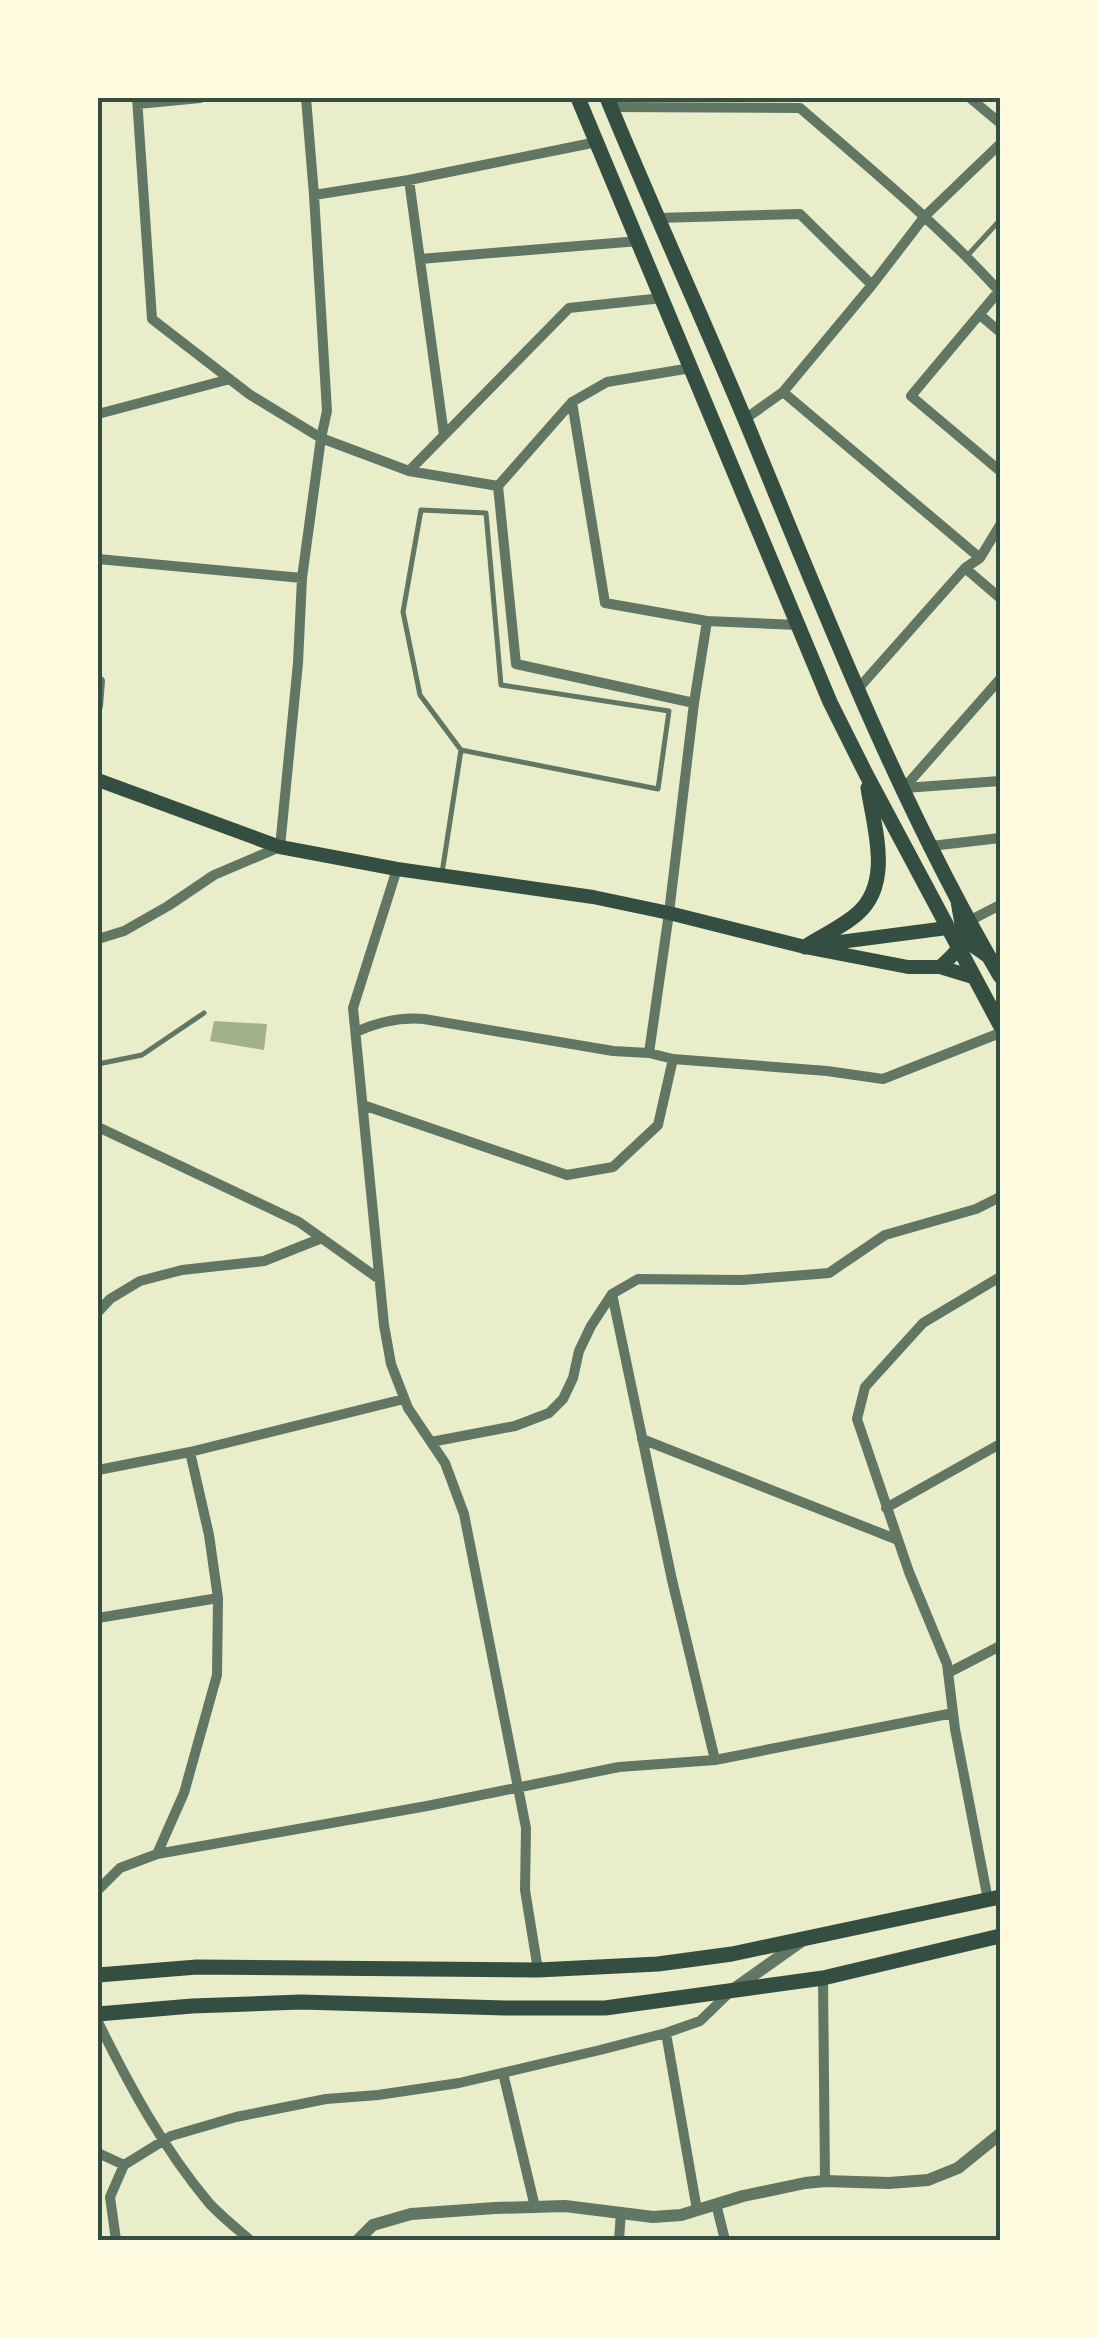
<svg xmlns="http://www.w3.org/2000/svg" width="1098" height="2338" font-family="Lato,sans-serif">
	<style>
		.water { fill: #a3b18a }
		.lines { fill: none; stroke-linecap: round; stroke-linejoin: round }
		.service { stroke: #617663; stroke-width: 5 }
		.minor { stroke: #617663; stroke-width: 10 }
		.tertiary { stroke: #617663; stroke-width: 12 }
		.secondary { stroke: #344e41; stroke-width: 14 }
		.primary { stroke: #344e41; stroke-width: 15 }
		.neatline { fill: none; stroke: #344e41; stroke-width: 4 }
	</style>
	<rect width="100%" height="100%" fill="#e9edc9"/>
	<path class="water" d="M 214,1021 L 267,1024 L 264,1050 L 210,1041 Z"/>
	<g class="lines">
		<path class="service" d="M 967,256 L 1000,220
			M 442,873 L 461,750 L 420,695 L 403,612 L 421,510 L 486,513 L 501,685 L 669,711 L 658,789 L 461,750
			M 98,1064 L 142,1055 L 204,1013"/>
		<path class="minor" d="M 137,98 L 152,319 L 249,394 L 321,438 L 409,471 L 498,486 L 516,664 L 694,703 L 669,913 L 649,1053
			M 970,98 L 1000,123
			M 138,104 L 200,98
			M 611,107 L 800,108 C 868,167 938,224 999,291 L 911,396 L 1000,471
			M 409,180 L 444,435
			M 314,195 L 409,180 L 597,142
			M 657,218 L 800,214 L 872,285
			M 420,259 L 639,241
			M 980,315 L 1000,332
			M 783,392 L 980,558
			M 572,402 L 605,603 L 707,621
			M 98,414 L 230,379
			M 745,419 L 783,392 L 872,285 L 925,216 L 1000,144
			M 409,471 L 569,308 L 662,298
			M 498,486 L 572,402 L 607,382 L 691,368
			M 98,559 L 302,578
			M 965,568 L 1000,598
			M 857,690 L 965,568 L 980,558 L 1000,525
			M 694,703 L 707,621 L 798,625
			M 98,706 L 100,681
			M 904,788 L 1000,679
			M 905,788 L 1000,781
			M 931,846 L 1000,838
			M 397,869 L 353,1008 L 384,1325 L 391,1364 L 408,1408 L 445,1463 L 464,1514 L 526,1828 L 525,1890 L 538,1970
			M 969,921 L 1000,905
			M 98,939 L 124,931 L 168,906 L 214,875 L 280,847 L 298,663 L 302,578 L 321,438 L 327,411 L 314,195 L 306,98
			M 356,1032 C 378,1022 399,1017 424,1019 L 613,1051 L 649,1053 L 673,1059 L 827,1071 L 883,1079 L 1000,1033
			M 363,1105 L 567,1175 L 613,1167 L 658,1125 L 673,1059
			M 98,1127 L 299,1222 L 379,1279
			M 612,1294 L 672,1580 L 715,1760
			M 98,1312 L 110,1299 L 140,1281 L 182,1270 L 264,1261 L 322,1238
			M 642,1439 L 898,1540
			M 431,1442 L 515,1426 L 549,1413 L 563,1399 L 573,1378 L 579,1351 L 591,1326 L 612,1294 L 638,1279 L 742,1280 L 829,1273 L 885,1235 L 976,1209 L 1000,1197
			M 98,1470 L 190,1452 L 404,1399
			M 886,1508 L 1000,1444
			M 98,1618 L 218,1598
			M 948,1673 L 1000,1646
			M 157,1854 L 184,1793 L 217,1675 L 218,1598 L 209,1535 L 190,1452
			M 98,1890 L 120,1868 L 157,1854 L 427,1806 L 619,1767 L 715,1760 L 953,1713
			M 988,1900 L 955,1729 L 947,1664 L 909,1572 L 857,1419 L 865,1387 L 923,1323 L 1000,1277
			M 823,1978 L 825,2181
			M 98,2022 C 129,2085 163,2148 209,2203 C 221,2216 236,2228 250,2240
			M 666,2033 L 697,2210
			M 503,2073 L 535,2207
			M 98,2153 L 124,2165
			M 716,2204 L 725,2240
			M 116,2240 L 110,2197 L 124,2165 L 171,2136 L 236,2117 L 326,2099 L 378,2095 L 459,2083 L 600,2050 L 666,2033 L 700,2021 L 729,1993
			M 619,2240 L 621,2212"/>
		<path class="tertiary" d="M 734,1989 L 803,1940
			M 358,2240 L 373,2225 L 411,2214 L 495,2208 L 565,2206 L 653,2217 L 681,2215 L 743,2196 L 805,2183 L 825,2181 L 889,2183 L 928,2180 L 958,2168 L 1000,2134"/>
		<path class="secondary" d="M 98,780 L 280,847 L 397,869 L 593,897 L 669,913 L 805,947 L 908,967 L 940,967 C 969,941 964,941 958,904
			M 817,945 L 947,928 L 989,957
			M 940,967 L 973,977"/>
		<path class="primary" d="M 578,98 L 830,702 L 866,774 L 1000,1025
			M 607,98 C 655,215 708,329 756,446 C 830,626 902,808 1000,976
			M 805,947 C 822,936 842,927 857,914 C 893,883 874,828 868,788
			M 98,1975 L 197,1967 L 538,1970 L 658,1964 L 732,1954 L 1000,1897
			M 98,2014 L 192,2006 L 301,2002 L 505,2008 L 605,2008 L 823,1978 L 1000,1936"/>
	</g>
	<rect width="1098" height="2338" fill="none" stroke="#fefae0" stroke-width="200"/>
	<rect x="100" y="100" width="898" height="2138" class="neatline"/>
</svg>
